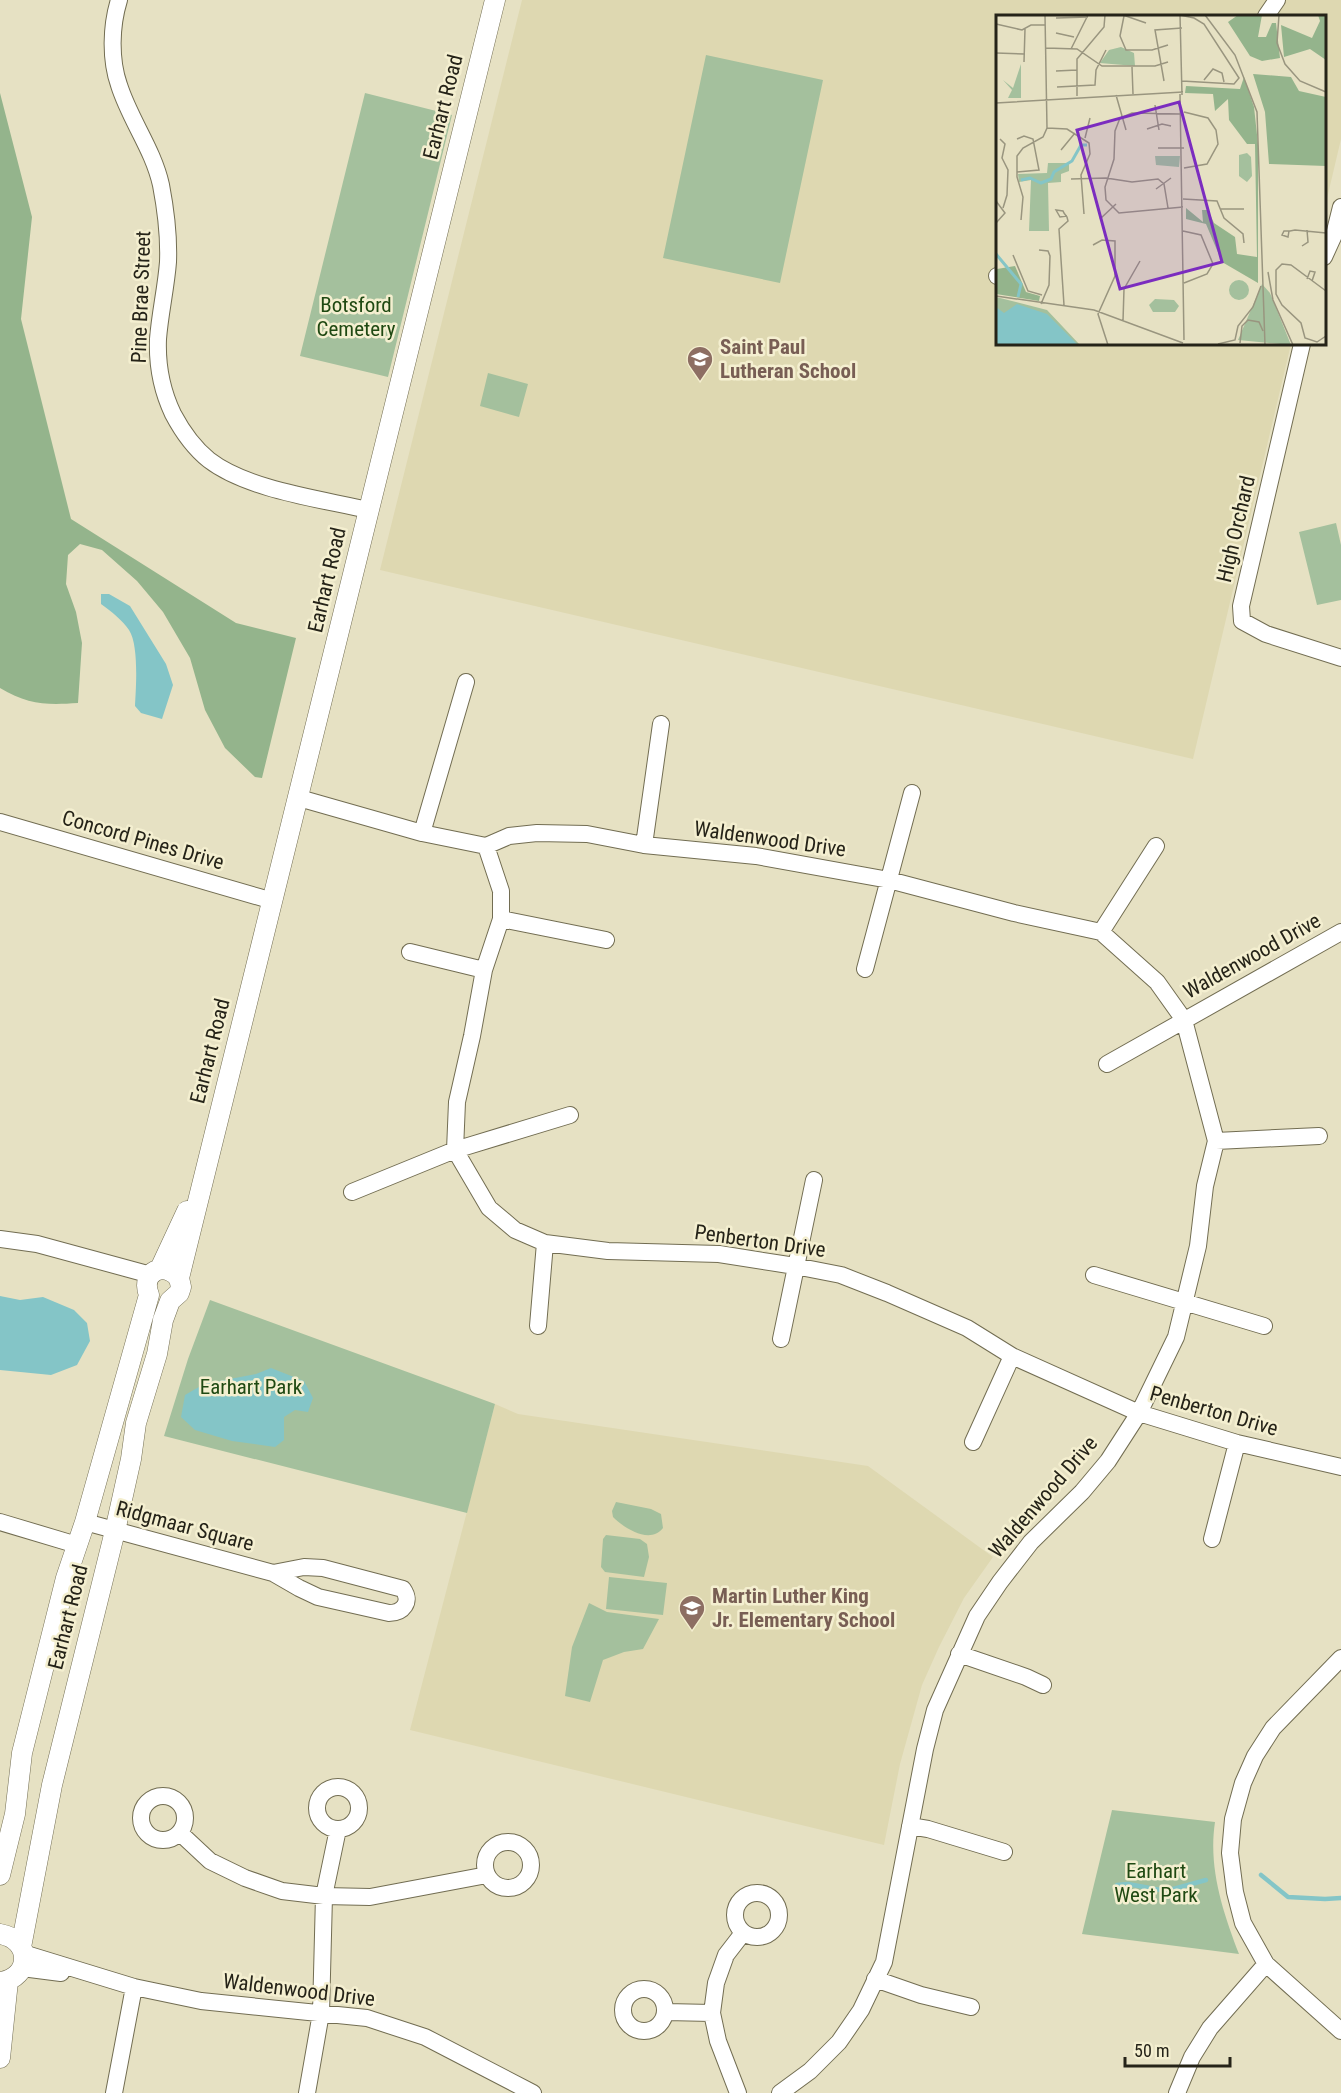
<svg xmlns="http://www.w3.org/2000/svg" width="1341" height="2093" font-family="'Roboto Condensed',sans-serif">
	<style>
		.built { fill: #ded8b1 }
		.green { fill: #a4c09d }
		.forest { fill: #94b48c }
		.water { fill: #84c5c7 }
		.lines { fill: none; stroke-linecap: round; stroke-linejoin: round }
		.stream { stroke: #84c5c7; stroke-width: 4.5 }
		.minor-casing { stroke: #726d52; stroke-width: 18 }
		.tertiary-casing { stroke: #726d52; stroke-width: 21 }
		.minor { stroke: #fff; stroke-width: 16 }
		.tertiary { stroke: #fff; stroke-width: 20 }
		.labels { text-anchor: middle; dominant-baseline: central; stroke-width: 5; stroke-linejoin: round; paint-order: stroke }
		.street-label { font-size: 21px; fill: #252318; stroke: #f4efd0 }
		.park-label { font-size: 21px; fill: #1f4912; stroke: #f4efd0 }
		.education-label { font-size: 21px; font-weight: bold; fill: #785e54; stroke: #f4efd0; text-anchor: start }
		.inset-river { fill: none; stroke: #84c5c7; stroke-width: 3 }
		.inset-road { fill: none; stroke: #99957f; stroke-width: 1.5 }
		.view { fill: #7b2cbf; fill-opacity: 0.15; stroke: #7b2cbf; stroke-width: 3 }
		.inset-edge { fill: none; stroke: #252318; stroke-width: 3 }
	</style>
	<rect width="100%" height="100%" fill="#e6e1c3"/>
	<path class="built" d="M 522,0 L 1341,0 L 1341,139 L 1325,207 L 1324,16 L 998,16 L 998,344 L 1291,344 L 1193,759 L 380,570 Z
		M 495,1404 L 518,1414 L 868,1466 L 993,1557 L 964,1598 L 939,1647 L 922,1685 L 900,1764 L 884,1845 L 410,1730 Z"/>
	<path class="green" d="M 706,55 L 823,80 L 780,283 L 663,258 Z
		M 365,93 L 452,115 L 388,377 L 300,356 Z
		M 488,373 L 528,384 L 519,417 L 480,406 Z
		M 1336,523 L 1341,545 L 1341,600 L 1317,605 L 1299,532 Z
		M 210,1300 L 495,1404 L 467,1513 L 164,1436 L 188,1359 Z
		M 616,1502 L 651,1509 L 661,1514 L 663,1528 C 650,1545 624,1528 613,1517 L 612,1511 Z
		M 606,1535 L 640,1539 L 647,1544 L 649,1557 L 644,1577 L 605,1572 L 601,1567 L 603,1539 Z
		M 609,1577 L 667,1583 L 663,1615 L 606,1609 Z
		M 589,1603 L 607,1612 L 659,1619 L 643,1649 L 624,1652 L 603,1660 L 590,1702 L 565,1696 L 572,1647 Z
		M 1112,1810 L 1215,1822 C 1208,1868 1223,1912 1239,1954 L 1082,1934 Z"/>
	<path class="forest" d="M 0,93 L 32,217 L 21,319 L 71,519 L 236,623 L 296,638 L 262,778 L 255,777 L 225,748 L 205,710 L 190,658 L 163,612 L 137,581 L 102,550 L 80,544 L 68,555 L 66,584 L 76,612 L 82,643 L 78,703 C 47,705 28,705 0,688 Z"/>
	<path class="water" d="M 101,594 L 109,594 L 130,606 L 166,664 L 173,685 L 162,719 L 141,713 L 135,706 C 136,688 139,645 129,630 C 122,620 112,612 101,604 Z
		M 0,1296 L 20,1300 L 43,1297 L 74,1310 L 87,1323 L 90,1341 L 77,1365 L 51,1375 L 0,1370 Z
		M 271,1368 L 304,1381 L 313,1398 L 308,1412 L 295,1410 L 284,1417 L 284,1440 L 275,1447 L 232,1441 L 195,1430 L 181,1417 L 185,1395 L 204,1384 L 256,1374 Z"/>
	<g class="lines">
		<path class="stream" d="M 1261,1875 L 1288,1897 L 1325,1899 L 1341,1898
			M 1117,1885 L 1128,1884 L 1166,1891 L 1206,1880"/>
		<g class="minor-casing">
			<path id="minor" d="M 119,0 C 111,26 110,59 119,85 C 130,120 153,149 161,185 C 166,211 169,236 168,262 C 166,288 160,313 158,339 C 157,364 162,391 173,414 C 182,431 194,448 209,460 C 248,490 321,499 368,510
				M 1266,16 L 1277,0
				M 1324,257 L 1334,235 L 1341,207
				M 997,276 L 998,276
				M 1302,344 L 1241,606 L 1242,621 L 1266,634 L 1341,658
				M 299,798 L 422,833 L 486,846 L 509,836 L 537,833 L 587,834 L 644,845 L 756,856 L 889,880 L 1014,913 L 1101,932 L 1157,982 L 1184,1020 L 1216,1141 L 1205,1186 L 1198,1246 L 1176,1337 L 1139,1413 L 1108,1461 L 1082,1492 L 1031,1542 L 1000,1582 L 977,1616 L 935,1710 L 925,1749 L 884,1962 L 861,2010 L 839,2042 L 810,2071 L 780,2093
				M 0,822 L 273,901
				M 422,833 L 466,682
				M 644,845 L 661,724
				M 486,846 L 501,891 L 501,919 L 484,970 L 472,1036 L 457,1102 L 455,1150 L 489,1208 L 515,1230 L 545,1243 L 608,1251 L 719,1254 L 795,1266 L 841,1275 L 887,1293 L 967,1328 L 1012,1356 L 1139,1413 L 1237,1443 L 1341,1467
				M 501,919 L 606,940
				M 1101,932 L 1156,846
				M 410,952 L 484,970
				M 865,969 L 912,793
				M 1107,1064 L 1341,932
				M 1216,1141 L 1319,1136
				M 352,1192 L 455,1150 L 570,1115
				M 0,1239 L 37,1244 L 151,1275
				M 1094,1275 L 1264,1326
				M 538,1326 L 545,1243
				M 781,1339 L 814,1180
				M 973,1442 L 1012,1356
				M 0,1522 L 77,1545
				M 85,1522 L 273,1573 L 299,1588 L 318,1597 L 389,1613 C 403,1613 412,1602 403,1589 L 323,1568 L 304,1567 L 273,1573
				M 1212,1539 L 1237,1443
				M 959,1654 L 1026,1677 L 1043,1685
				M 1341,1658 L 1273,1728 L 1255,1756 L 1243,1783 L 1233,1819 L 1230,1853 L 1235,1892 L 1243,1923 L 1266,1964 L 1341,2031
				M317 1808a21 21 0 1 1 42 0a21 21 0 1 1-42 0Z
				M141 1818a22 22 0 1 1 44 0a22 22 0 1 1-44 0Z
				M 910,1826 L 928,1829 L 1004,1852
				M 180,1833 L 210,1861 L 245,1878 L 282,1891 L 324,1896 L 370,1897 L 487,1875
				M485 1865a23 23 0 1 1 46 0a23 23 0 1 1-46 0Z
				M735 1915a22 22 0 1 1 44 0a22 22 0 1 1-44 0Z
				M 23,1953 L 134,1987 L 201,2001 L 367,2018 L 425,2037 L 533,2093
				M 22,1968 L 61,1973
				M 875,1979 L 921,1995 L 971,2007
				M623 2010a21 21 0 1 1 42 0a21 21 0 1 1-42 0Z
				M 666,2012 L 712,2013
				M 114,2093 L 134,1987
				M 307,2093 L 321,2013 L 324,1896 L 338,1829
				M 738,2093 L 718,2041 L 712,2013 L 716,1983 L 726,1955 L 743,1933
				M 1177,2093 L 1192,2057 L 1210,2028 L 1266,1964"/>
		</g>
		<g class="tertiary-casing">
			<path id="tertiary" d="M 160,1269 L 187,1211
				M 0,1875 L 15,1814 L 22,1753 L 66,1578 L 85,1522 L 149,1295 C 140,1272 164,1260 179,1278
				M 0,1934 C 32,1939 32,1978 0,1982
				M 21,1947 L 52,1785 L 115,1531 L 131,1459 L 136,1423 L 157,1354 L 163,1320 L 170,1301 L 179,1293 L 181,1287 L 179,1278 L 495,0
				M 0,2058 L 8,1981"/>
		</g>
		<use href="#minor" class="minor"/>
		<use href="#tertiary" class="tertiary"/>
	</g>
	<defs>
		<g id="school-pin" transform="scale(1.35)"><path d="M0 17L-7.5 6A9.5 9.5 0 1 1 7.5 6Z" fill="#8d6e63" stroke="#f4efd0"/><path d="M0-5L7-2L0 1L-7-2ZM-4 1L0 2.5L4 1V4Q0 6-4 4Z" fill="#fff"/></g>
	</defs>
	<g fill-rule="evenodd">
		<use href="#school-pin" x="700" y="359"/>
		<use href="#school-pin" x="692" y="1608"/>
	</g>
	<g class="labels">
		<g class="street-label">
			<text transform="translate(443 107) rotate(-76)">Earhart Road</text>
			<text transform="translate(141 297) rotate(-88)">Pine Brae Street</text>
			<text transform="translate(1236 529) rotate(-77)">High Orchard</text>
			<text transform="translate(327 580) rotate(-77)">Earhart Road</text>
			<text transform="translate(770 839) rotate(8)">Waldenwood Drive</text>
			<text transform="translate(143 840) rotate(16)">Concord Pines Drive</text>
			<text transform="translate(1252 956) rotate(-29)">Waldenwood Drive</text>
			<text transform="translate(210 1051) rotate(-76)">Earhart Road</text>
			<text transform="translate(760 1241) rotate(8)">Penberton Drive</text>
			<text transform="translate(1214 1411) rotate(16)">Penberton Drive</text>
			<text transform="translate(1043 1497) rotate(-49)">Waldenwood Drive</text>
			<text transform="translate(185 1526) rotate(15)">Ridgmaar Square</text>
			<text transform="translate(68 1617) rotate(-76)">Earhart Road</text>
			<text transform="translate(299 1990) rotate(7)">Waldenwood Drive</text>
		</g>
		<g class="park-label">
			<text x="356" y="305">Botsford<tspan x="356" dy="24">Cemetery</tspan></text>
			<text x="251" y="1387">Earhart Park</text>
			<text x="1156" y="1871">Earhart<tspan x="1156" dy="24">West Park</tspan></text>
		</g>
		<g class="education-label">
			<text x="720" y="347">Saint Paul<tspan x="720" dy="24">Lutheran School</tspan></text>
			<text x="712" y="1596">Martin Luther King<tspan x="712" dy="24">Jr. Elementary School</tspan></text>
		</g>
	</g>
	<g transform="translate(996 15)">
		<rect width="330" height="330" fill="#e6e1c3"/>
		<path d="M 125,32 L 138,38 L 139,51 L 104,48 L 113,35 ZM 25,49 L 25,83 L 12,83 L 16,75 L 7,65 L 17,73 ZM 251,138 L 255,142 L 256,161 L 251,167 L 243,161 L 243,140 ZM 159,141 L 184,141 L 183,152 L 160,150 ZM 52,148 L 73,148 L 73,156 L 65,159 L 65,167 L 52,168 L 53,216 L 33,216 L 35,165 L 23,167 L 22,159 L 51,158 ZM233 275a10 10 0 1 1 20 0a10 10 0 1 1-20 0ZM 266,269 L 274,278 L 295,330 L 242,325 ZM 0,282 L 51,295 L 84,330 L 0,330 ZM 159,284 L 178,285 L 183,291 L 179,297 L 157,297 L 153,290 Z" fill="#a4c09d"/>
		<path d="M 242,0 L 266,0 L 262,22 L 270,22 L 276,8 L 280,8 L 284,43 L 266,46 L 254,41 L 232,7 ZM 322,0 L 330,0 L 330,45 L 314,34 L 288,42 L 285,10 L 316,23 L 324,6 ZM 257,59 L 295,62 L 303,76 L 330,82 L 330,151 L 273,149 L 269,97 ZM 248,62 L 258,92 L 262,129 L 262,268 L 226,247 L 210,209 L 190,204 L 190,193 L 207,207 L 206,195 L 212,195 L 218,208 L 239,222 L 241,239 L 261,242 L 259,129 L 251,129 L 233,105 L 232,84 L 219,96 L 217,79 L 189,78 L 190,71 L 244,74 ZM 0,220 L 1,254 L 19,251 L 30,277 L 44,281 L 43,286 L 0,279 Z" fill="#94b48c"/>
		<path d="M 21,289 L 51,299 L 82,330 L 0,330 L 0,292 L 8,298 Z" fill="#84c5c7"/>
		<path class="inset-river" d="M 25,165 L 34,163 L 45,168 L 55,164 L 58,157 L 76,146 L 85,130 L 91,130M 0,239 L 25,269 L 22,282"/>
		<path class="inset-road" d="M 127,0 L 150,8M 184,0 L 186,80M 184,0 L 198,3 L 208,9 L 243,63 L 238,69 L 186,66M 209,0 L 239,40 L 261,97 L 269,330M 283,0 L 281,28 L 289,49 L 304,66 L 330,77M 128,1 L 124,21 L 130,35 L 156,35 L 172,30M 60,3 L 92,2M 0,9 L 26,15 L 35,10 L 49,10M 60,18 L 78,22M 50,33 L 81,34 L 106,51 L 159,51 L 172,47M 75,34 L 92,0M 0,38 L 28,39M 28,47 L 29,14M 136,52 L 137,79M 60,56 L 81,55M 208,65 L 217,54 L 226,58 L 228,67M 168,66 L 159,15 L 186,13M 61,72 L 99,70 L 100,55 L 110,35M 184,79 L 188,325M 120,80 L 130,115M 81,81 L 81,44 L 108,12 L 109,0M 0,88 L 187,77M 159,90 L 163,115M 188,97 L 212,103 L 220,115 L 222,129 L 211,149 L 188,153M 184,99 L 136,98 L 124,103 L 119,116 L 118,144 L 109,172 L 110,185 L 123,198 L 187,192M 51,113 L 71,114 L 93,128 L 94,139 L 85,160 L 88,199M 151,114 L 166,109 L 175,111M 89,123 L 94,103M 4,124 L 9,129 L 6,143 L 12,155 L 11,180 L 7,193M 173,133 L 162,133 L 188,133M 65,135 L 79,118M 21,157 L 43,155 L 37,124 L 28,121 L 21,124M 75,164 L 110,163 L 136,167 L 162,164 L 168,169 L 172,193M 160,174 L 175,163M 187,184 L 221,186 L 228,203 L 247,219 L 248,228M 0,186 L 9,198 L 0,208M 224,194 L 248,194M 104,204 L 120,189M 25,205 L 27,182 L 21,162 L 21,141 L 27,133 L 47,122 L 51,113 L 49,0M 187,216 L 205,220 L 217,249 L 211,259 L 188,268M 293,216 L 292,222 L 286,220 L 288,216 L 294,216 L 299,215 L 330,218M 97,230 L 106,225 L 119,226 L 119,261 L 102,299 L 112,330M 306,231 L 312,227 L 311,215M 43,235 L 52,236 L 54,241 L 53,270 L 45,289M 17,240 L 32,276 L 46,280M 272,257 L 277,285 L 297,330M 311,264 L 314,256 L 319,257 L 316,266M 330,276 L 295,250 L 286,249 L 280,255 L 280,279 L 286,290 L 305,308 L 309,323 L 321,327 L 330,321M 0,281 L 98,295 L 187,328M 68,290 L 63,214 L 72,206 L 71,202 L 68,198 L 67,196 L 60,195 L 64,202 L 71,201M 127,306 L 128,274 L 144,246M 244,328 L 246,311 L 252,305 L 263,307 L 267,316M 222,329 L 239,325 L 242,311 L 257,292 L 265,271M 192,330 L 224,330"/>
		<path class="view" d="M 183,87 L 226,247 L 124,274 L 81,115 Z"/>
		<rect width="330" height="330" class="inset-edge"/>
	</g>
	<path d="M1125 2057v9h105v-9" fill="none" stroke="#252318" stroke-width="3"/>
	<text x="1134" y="2057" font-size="18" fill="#252318" stroke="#f4efd0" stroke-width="4.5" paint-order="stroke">50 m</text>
</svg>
